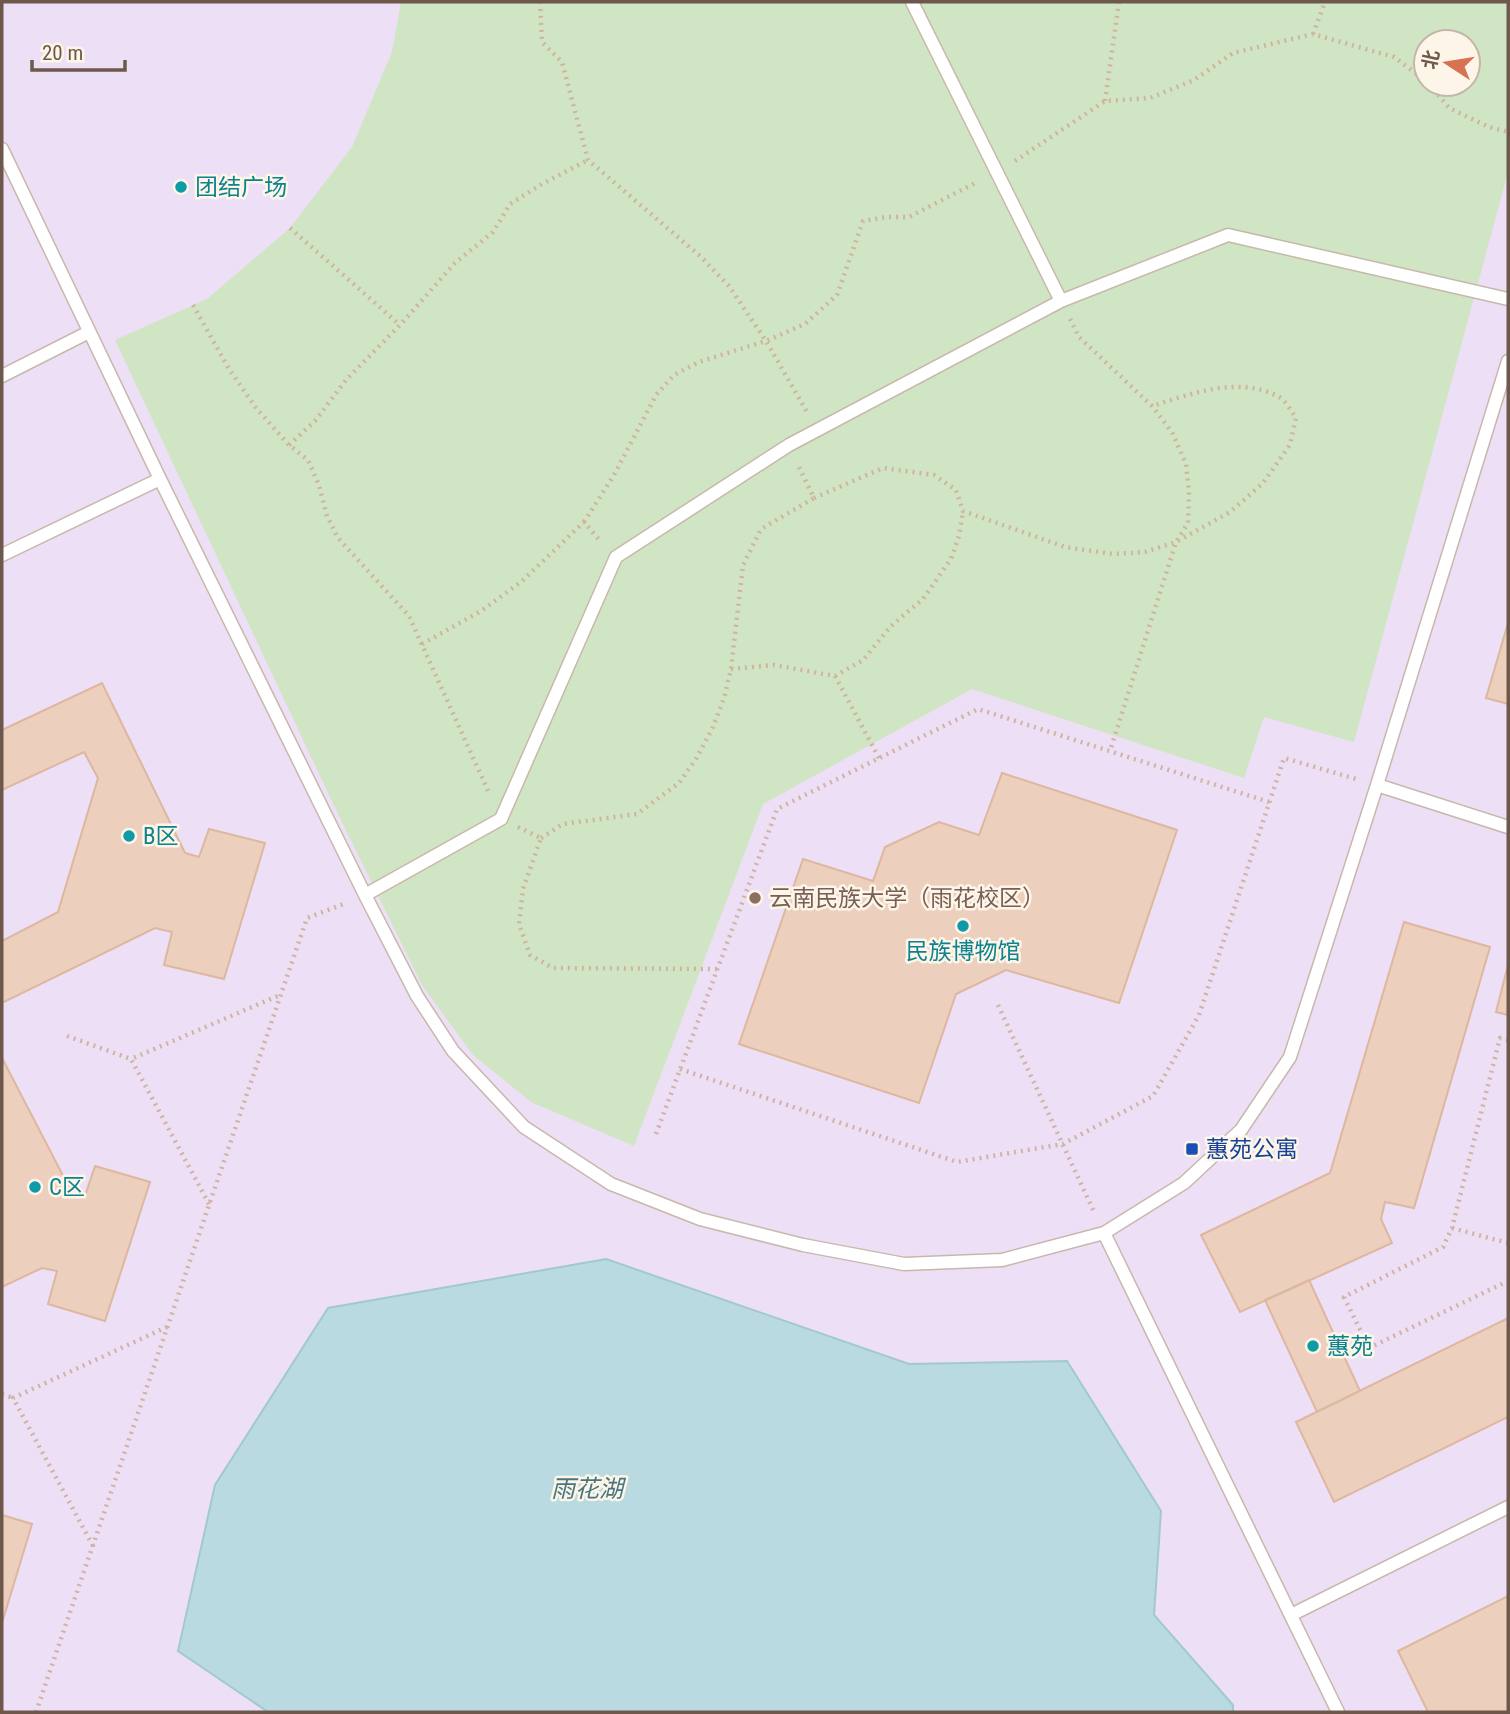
<svg xmlns="http://www.w3.org/2000/svg" width="1510" height="1714" font-family="'Roboto Condensed','Noto Sans SC',sans-serif">
	<style>
		.education { fill: #eddff5; fill-rule: evenodd }
		.green { fill: #d0e5c3; fill-rule: evenodd }
		.water { fill: #b9dae0; stroke: #a1c9d1; stroke-width: 2 }
		.building { fill: #ecd0bd; stroke: #ddb79f; stroke-width: 2 }
		.lines { fill: none; stroke-linecap: round; stroke-linejoin: round }
		.service-casing { stroke: #c8b8ab; stroke-width: 15 }
		.path { stroke: #d0b3a1; stroke-width: 4.5; stroke-dasharray: 2 5; stroke-linecap: butt }
		.service { stroke: #fff; stroke-width: 12 }
		.culture-dot { fill: #0f9aa8; stroke: #fdf5e8; stroke-width: 2.5 }
		.education-dot { fill: #8d6e63; stroke: #fdf5e8; stroke-width: 2.5 }
		.transit-dot { fill: #1a4fb4; stroke: #fdf5e8; stroke-width: 2.5 }
		.labels { text-anchor: middle; dominant-baseline: central; stroke-width: 5; stroke-linejoin: round; paint-order: stroke }
		.culture-label { font-size: 23px; fill: #0d838f; stroke: #fdf5e8; text-anchor: start }
		.education-label { font-size: 23px; fill: #785e54; stroke: #fdf5e8; text-anchor: start }
		.transit-label { font-size: 23px; fill: #164399; stroke: #fdf5e8; text-anchor: start }
		.water-label { font-size: 24px; font-style: italic; fill: #487680; stroke: #fdf5e8 }
	</style>
	<rect width="100%" height="100%" fill="#f9f1e2"/>
	<path class="education" d="M 2,2 L 1508,2 L 1508,1712 L 2,1712 ZM 1426,42 L 1468,42 L 1468,84 L 1426,84 Z"/>
	<path class="green" d="M 401,2 L 1508,2 L 1508,172 L 1354,742 L 1264,717 L 1244,778 L 972,689 L 763,804 L 634,1146 L 531,1102 L 473,1055 L 422,985 L 337,812 L 115,340 L 207,299 L 290,228 L 352,147 L 392,52 ZM 1426,42 L 1468,42 L 1468,84 L 1426,84 Z"/>
	<path class="water" d="M 606,1259 L 909,1364 L 1067,1361 L 1161,1511 L 1154,1615 L 1233,1705 L 1233,1712 L 268,1712 L 178,1651 L 215,1485 L 328,1308 Z"/>
	<path class="building" d="M 1508,623 L 1508,704 L 1486,698 Z
		M 102,683 L 185,853 L 199,857 L 209,829 L 265,843 L 224,979 L 164,965 L 172,932 L 155,928 L 2,1003 L 2,941 L 58,912 L 98,778 L 84,752 L 2,790 L 2,730 Z
		M 1002,773 L 1177,830 L 1119,1003 L 1006,970 L 956,994 L 919,1103 L 739,1044 L 803,859 L 873,881 L 885,847 L 939,822 L 979,835 Z
		M 1404,922 L 1490,947 L 1414,1208 L 1385,1202 L 1381,1219 L 1392,1243 L 1240,1312 L 1201,1235 L 1330,1173 Z
		M 1508,965 L 1508,1015 L 1496,1012 Z
		M 2,1058 L 72,1193 L 85,1196 L 95,1166 L 150,1182 L 105,1321 L 48,1304 L 57,1271 L 42,1268 L 2,1287 Z
		M 1309,1280 L 1360,1391 L 1317,1412 L 1265,1300 Z
		M 1508,1318 L 1508,1417 L 1334,1502 L 1296,1422 Z
		M 2,1515 L 32,1524 L 2,1623 Z
		M 1508,1596 L 1508,1712 L 1428,1712 L 1398,1651 Z"/>
	<g class="lines">
		<g class="service-casing">
			<path id="service" d="M 912,2 L 1061,301
				M 2,149 L 160,479 L 365,895 L 417,996 L 453,1051 L 524,1127 L 611,1184 L 700,1219 L 803,1245 L 904,1264 L 1002,1260 L 1104,1233 L 1184,1183 L 1241,1130 L 1290,1057 L 1377,785 L 1508,361
				M 2,376 L 89,332
				M 2,555 L 160,479
				M 1377,785 L 1508,827
				M 365,895 L 501,819 L 616,557 L 789,445 L 1061,301 L 1228,235 L 1508,299
				M 1104,1233 L 1338,1712
				M 1291,1615 L 1508,1507"/>
		</g>
		<path class="path" d="M 540,2 L 542,42 L 562,62 L 588,160 L 700,256 L 729,286 L 766,341 L 807,412
			M 1313,34 L 1325,2
			M 1429,84 L 1449,108 L 1489,127 L 1508,132
			M 1105,101 L 1119,2
			M 1015,161 L 1105,101 L 1150,98 L 1194,80 L 1233,53 L 1313,34 L 1394,57 L 1426,81
			M 290,228 L 400,325
			M 193,305 L 229,369 L 256,408 L 289,445 L 308,460 L 319,485 L 327,516 L 338,538 L 409,616 L 489,793
			M 1070,319 L 1079,337 L 1152,406 L 1172,432 L 1186,464 L 1189,492 L 1188,523 L 1176,542 L 1110,751
			M 289,445 L 315,421 L 346,380 L 400,325 L 455,263 L 493,232 L 510,204 L 542,184 L 588,160
			M 814,498 L 883,468 L 934,475 L 956,490 L 963,511 L 1065,547 L 1114,554 L 1145,552 L 1176,542 L 1230,512 L 1263,483 L 1290,445 L 1296,418 C 1291,411 1286,401 1279,397 C 1239,375 1191,394 1152,406
			M 584,522 L 614,475 L 656,395 L 674,375 L 699,362 L 766,341 L 805,324 L 837,295 L 863,221 L 887,217 L 909,217 L 977,182
			M 422,644 L 481,611 L 521,582 L 584,522 L 601,542
			M 731,669 L 774,665 L 835,676 L 863,660 L 891,626 L 923,599 L 951,559 L 959,536 L 963,511
			M 835,676 L 879,758
			M 518,827 L 541,838 L 523,889 L 519,924 L 530,955 L 553,968 L 717,969
			M 541,838 L 563,824 L 637,814 L 679,783 L 696,759 L 713,727 L 724,698 L 731,669 L 743,565 L 761,529 L 814,498 L 797,463
			M 998,1005 L 1095,1214
			M 67,1036 L 131,1059
			M 1508,1040 L 1500,1038 L 1452,1228 L 1443,1247 L 1344,1297 L 1369,1348 L 1508,1281
			M 680,1069 L 957,1162 L 1063,1144 L 1153,1096 L 1199,1015 L 1284,758 L 1356,779
			M 656,1134 L 777,809 L 978,709 L 1269,802
			M 209,1204 L 131,1059 L 280,995
			M 1452,1228 L 1508,1243
			M 2,1394 L 13,1398
			M 93,1546 L 13,1398 L 169,1326
			M 36,1712 L 307,918 L 346,903"/>
		<use href="#service" class="service"/>
	</g>
	<g class="culture-dot">
		<circle cx="181" cy="187" r="7"/>
		<circle cx="129" cy="836" r="7"/>
		<circle cx="963" cy="926" r="7"/>
		<circle cx="35" cy="1187" r="7"/>
		<circle cx="1313" cy="1346" r="7"/>
	</g>
	<circle class="education-dot" cx="755" cy="898" r="7"/>
	<rect class="transit-dot" x="1185" y="1142" width="14" height="14" rx="3.5"/>
	<g class="labels">
		<g class="culture-label">
			<text x="195" y="187">团结广场</text>
			<text x="143" y="836">B区</text>
			<text x="963" y="951" text-anchor="middle">民族博物馆</text>
			<text x="49" y="1187">C区</text>
			<text x="1327" y="1346">蕙苑</text>
		</g>
		<g class="education-label">
			<text x="769" y="898">云南民族大学（雨花校区）</text>
		</g>
		<g class="transit-label">
			<text x="1206" y="1149">蕙苑公寓</text>
		</g>
		<g class="water-label">
			<text x="587" y="1489">雨花湖</text>
		</g>
	</g>
	<rect width="1510" height="1714" fill="none" stroke="#6e584c" stroke-width="7"/>
	<g transform="translate(1447 63) rotate(282)"><circle r="33" fill="#fdf5e8" stroke="#c4b6aa" stroke-width="2"/>
	<path d="M0-5L12 26L0 18L-12 26Z" fill="#d77253"/>
	<text y="-10" font-size="19" font-weight="bold" text-anchor="middle" fill="#6e584c">北</text>
	</g>
	<path d="M32 60v10h93v-10" fill="none" stroke="#6e584c" stroke-width="3.5"/>
	<text x="42" y="60" font-size="21" fill="#6e584c" stroke="#fdf5e8" stroke-width="5" paint-order="stroke">20 m</text>
</svg>
